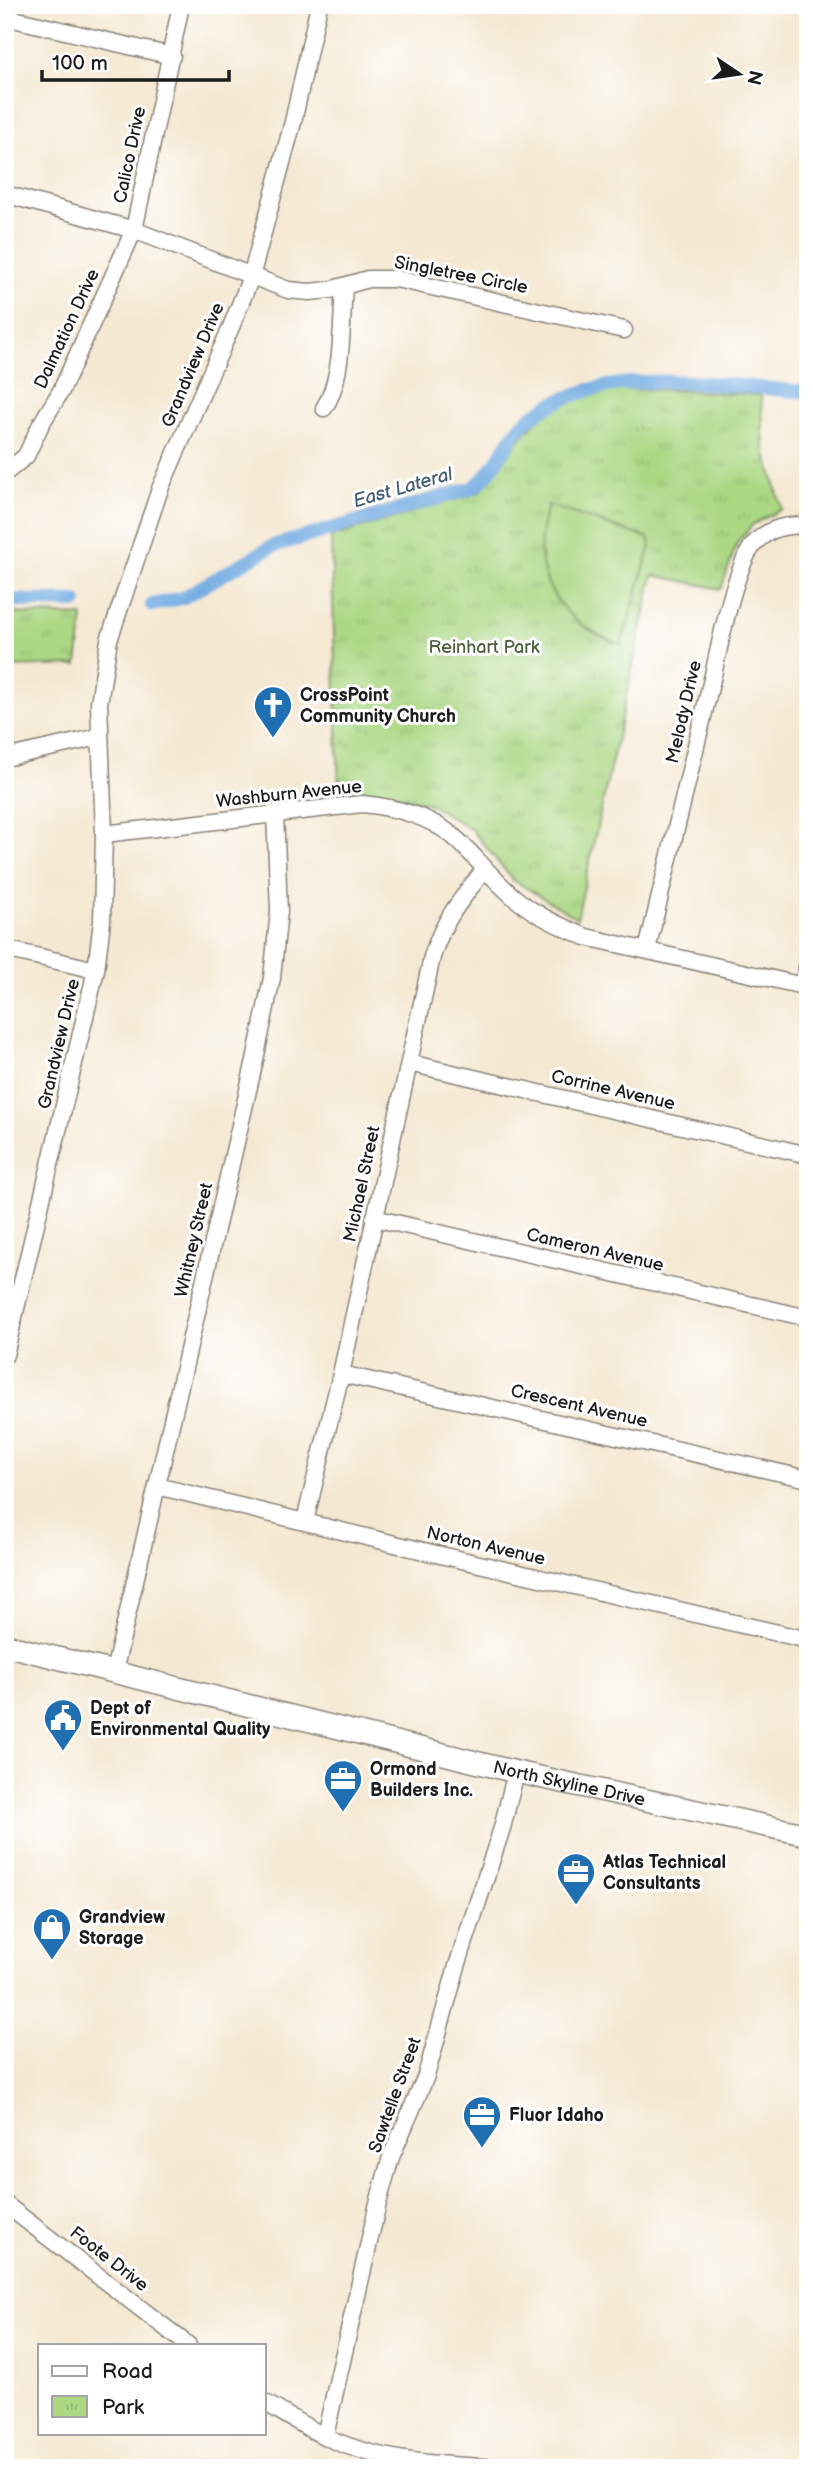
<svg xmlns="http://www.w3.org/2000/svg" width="813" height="2473" font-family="'Balsamiq Sans',sans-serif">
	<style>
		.park { fill: url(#park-tufts); stroke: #647a50; stroke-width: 2 }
		.garden { fill: #acd884; stroke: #647a50; stroke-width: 2 }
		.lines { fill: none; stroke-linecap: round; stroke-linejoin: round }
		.canal { stroke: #71aae1; stroke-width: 14 }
		.minor-casing { stroke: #888277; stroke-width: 19 }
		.major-casing { stroke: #888277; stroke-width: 24 }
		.minor { stroke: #fff; stroke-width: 16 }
		.major { stroke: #fff; stroke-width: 21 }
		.labels { text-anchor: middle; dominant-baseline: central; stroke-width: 6; stroke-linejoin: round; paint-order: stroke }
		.street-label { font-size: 18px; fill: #1c1c1c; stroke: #fff }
		.park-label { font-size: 18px; fill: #4e5e40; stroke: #fff }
		.poi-label { font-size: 18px; font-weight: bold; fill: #1c1c1c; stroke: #fff; text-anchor: start }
		.water-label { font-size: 19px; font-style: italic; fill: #425c75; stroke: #fff }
	</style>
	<defs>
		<pattern id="park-tufts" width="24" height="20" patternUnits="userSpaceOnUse" patternTransform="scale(1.75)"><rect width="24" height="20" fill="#acd884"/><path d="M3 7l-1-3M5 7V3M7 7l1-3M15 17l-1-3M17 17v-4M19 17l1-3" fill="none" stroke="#93b971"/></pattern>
	</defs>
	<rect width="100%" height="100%" fill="#fff"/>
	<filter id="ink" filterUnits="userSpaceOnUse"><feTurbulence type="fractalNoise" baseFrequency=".0143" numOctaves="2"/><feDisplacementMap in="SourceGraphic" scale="14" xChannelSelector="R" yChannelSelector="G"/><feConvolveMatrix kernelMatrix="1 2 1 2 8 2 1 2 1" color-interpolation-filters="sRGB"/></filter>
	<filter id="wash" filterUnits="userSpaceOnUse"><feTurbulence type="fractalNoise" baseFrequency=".00686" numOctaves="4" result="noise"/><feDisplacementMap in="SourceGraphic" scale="28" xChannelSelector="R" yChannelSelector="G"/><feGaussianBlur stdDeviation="1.57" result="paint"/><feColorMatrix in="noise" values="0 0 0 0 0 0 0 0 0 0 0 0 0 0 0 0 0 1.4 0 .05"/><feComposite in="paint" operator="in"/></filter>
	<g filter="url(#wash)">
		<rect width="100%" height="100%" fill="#f5e8d2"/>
		<path class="park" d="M 594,389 L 679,390 L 761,395 L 764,447 L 782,509 L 753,524 L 737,543 L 721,589 L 653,575 L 577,918 L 513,880 L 472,830 L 430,804 L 383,792 L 339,791 L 331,537 L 480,492 L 523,435 L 544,413 Z
			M 5,613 L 83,616 L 77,665 L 5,667 Z"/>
		<path class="garden" d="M 548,505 L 648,538 L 651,545 L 621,645 C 557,621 525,573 548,505 Z"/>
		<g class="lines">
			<path class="canal" d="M 5,600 L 76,602
				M 152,605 L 182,598 L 273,546 L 473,488 C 498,470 508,434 530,418 C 606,361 719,386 808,392"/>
		</g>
	</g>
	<g filter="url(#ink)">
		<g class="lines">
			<g class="minor-casing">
				<path id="minor" d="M 5,17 L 172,56
					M 5,194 L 134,230 L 288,290 L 309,292 L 330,290 L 368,279 L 396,279 L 624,330
					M 324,408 C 344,378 341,323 344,286
					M 5,473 L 26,456 L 41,424 L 61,391 L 134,230 L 181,5
					M 5,758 L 99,737
					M 104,834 L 362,804 C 394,807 427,815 453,836 C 475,855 492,879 515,898 C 535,915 562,927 586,937 L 808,987
					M 5,949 L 96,970
					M 647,950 C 669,859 691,767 713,675 C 720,644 735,566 754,544 C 769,527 787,525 808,525
					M 802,986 L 808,963
					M 409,1063 L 808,1155
					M 374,1218 L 808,1318
					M 5,1355 L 96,970 L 102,921 L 104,834 L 99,703 L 109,640 L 160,489 L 231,327 L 251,277 L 293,122 L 319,5
					M 341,1374 L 808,1479
					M 157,1486 L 436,1554 L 808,1640
					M 305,1521 L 341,1374 L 432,957 C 443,920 462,898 485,869
					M 114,1672 L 255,1060 L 272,978 L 279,911 L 275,813
					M 5,2204 L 188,2345
					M 264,2402 C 285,2414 305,2427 326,2437 C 382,2463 446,2466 507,2468
					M 325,2436 L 378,2203 L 391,2157 L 426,2076 L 457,1966 L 502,1828 L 516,1772"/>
			</g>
			<g class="major-casing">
				<g id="major">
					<path id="s1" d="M 5,1645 L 516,1772 L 808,1835"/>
				</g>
			</g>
			<use href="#minor" class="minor"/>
			<use href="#major" class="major"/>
		</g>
	</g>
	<defs>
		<g id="church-pin" transform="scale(2.0125)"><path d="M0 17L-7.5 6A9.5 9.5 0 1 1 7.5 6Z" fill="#1f6fb2" stroke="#fff"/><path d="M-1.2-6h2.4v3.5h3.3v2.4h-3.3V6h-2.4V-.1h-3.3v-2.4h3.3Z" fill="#fff"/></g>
		<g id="civic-pin" transform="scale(2.0125)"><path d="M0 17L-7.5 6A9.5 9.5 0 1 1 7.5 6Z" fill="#1f6fb2" stroke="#fff"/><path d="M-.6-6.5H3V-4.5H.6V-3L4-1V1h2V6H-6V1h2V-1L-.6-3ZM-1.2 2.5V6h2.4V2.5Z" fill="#fff"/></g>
		<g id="office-pin" transform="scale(2.0125)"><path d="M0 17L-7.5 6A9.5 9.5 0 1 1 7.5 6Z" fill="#1f6fb2" stroke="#fff"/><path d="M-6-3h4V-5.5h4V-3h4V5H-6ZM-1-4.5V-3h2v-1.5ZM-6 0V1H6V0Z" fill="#fff"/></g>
		<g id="shop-pin" transform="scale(2.0125)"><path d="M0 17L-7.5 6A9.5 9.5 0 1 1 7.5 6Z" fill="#1f6fb2" stroke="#fff"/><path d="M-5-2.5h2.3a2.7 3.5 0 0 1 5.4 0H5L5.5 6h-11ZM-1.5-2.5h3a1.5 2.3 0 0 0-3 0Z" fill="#fff"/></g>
	</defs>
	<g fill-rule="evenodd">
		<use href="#church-pin" x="273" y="705"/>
		<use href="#civic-pin" x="63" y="1718"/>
		<use href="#office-pin" x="343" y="1779"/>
		<use href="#office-pin" x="576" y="1872"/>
		<use href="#shop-pin" x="52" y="1927"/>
		<use href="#office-pin" x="482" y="2115"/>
	</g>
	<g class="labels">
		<g class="street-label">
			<text transform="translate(130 155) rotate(-78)">Calico Drive</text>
			<text transform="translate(461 275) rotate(11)">Singletree Circle</text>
			<text transform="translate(67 329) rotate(-65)">Dalmation Drive</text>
			<text transform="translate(193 365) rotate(-67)">Grandview Drive</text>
			<text transform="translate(684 712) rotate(-77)">Melody Drive</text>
			<text transform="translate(289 794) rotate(-6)">Washburn Avenue</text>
			<text transform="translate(59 1044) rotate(-77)">Grandview Drive</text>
			<text transform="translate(613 1090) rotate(13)">Corrine Avenue</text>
			<text transform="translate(362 1184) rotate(-78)">Michael Street</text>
			<text transform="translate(194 1240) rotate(-77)">Whitney Street</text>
			<text transform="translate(595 1250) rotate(13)">Cameron Avenue</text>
			<text transform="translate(579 1406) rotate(13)">Crescent Avenue</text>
			<text transform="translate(486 1546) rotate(13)">Norton Avenue</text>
			<text stroke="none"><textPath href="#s1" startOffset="581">North Skyline Drive</textPath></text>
			<text transform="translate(395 2095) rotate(-70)">Sawtelle Street</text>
			<text transform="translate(109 2259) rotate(38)">Foote Drive</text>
		</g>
		<g class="park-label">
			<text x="484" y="647">Reinhart Park</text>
		</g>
		<g class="poi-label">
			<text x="300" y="695">CrossPoint<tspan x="300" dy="21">Community Church</tspan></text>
			<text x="90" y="1708">Dept of<tspan x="90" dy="21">Environmental Quality</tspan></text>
			<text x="370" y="1769">Ormond<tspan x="370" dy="21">Builders Inc.</tspan></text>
			<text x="603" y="1862">Atlas Technical<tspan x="603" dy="21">Consultants</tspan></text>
			<text x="79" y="1917">Grandview<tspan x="79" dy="21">Storage</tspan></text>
			<text x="509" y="2115">Fluor Idaho</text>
		</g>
		<g class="water-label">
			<text transform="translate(403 488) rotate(-16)">East Lateral</text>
		</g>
	</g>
	<rect width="813" height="2473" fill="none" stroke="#fff" stroke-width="28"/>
	<rect x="38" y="2344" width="228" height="91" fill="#ffffff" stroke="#a4a4a4" stroke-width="2"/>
	<rect x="52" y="2366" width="35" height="10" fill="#ffffff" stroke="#a4a4a4" stroke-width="2"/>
	<text x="102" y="2378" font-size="21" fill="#1c1c1c">Road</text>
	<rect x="52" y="2396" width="35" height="21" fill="url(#park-tufts)" stroke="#a4a4a4" stroke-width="2"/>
	<text x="102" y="2414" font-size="21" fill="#1c1c1c">Park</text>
	<g transform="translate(739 74) rotate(103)" stroke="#ffffff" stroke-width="5" paint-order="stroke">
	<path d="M0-5L12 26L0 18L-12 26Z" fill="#1c1c1c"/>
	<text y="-10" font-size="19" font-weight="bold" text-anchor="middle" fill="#1c1c1c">N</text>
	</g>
	<path d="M42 70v10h187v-10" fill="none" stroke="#1c1c1c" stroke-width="3.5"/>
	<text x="52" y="70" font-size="21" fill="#1c1c1c" stroke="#ffffff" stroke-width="5" paint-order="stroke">100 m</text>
</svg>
